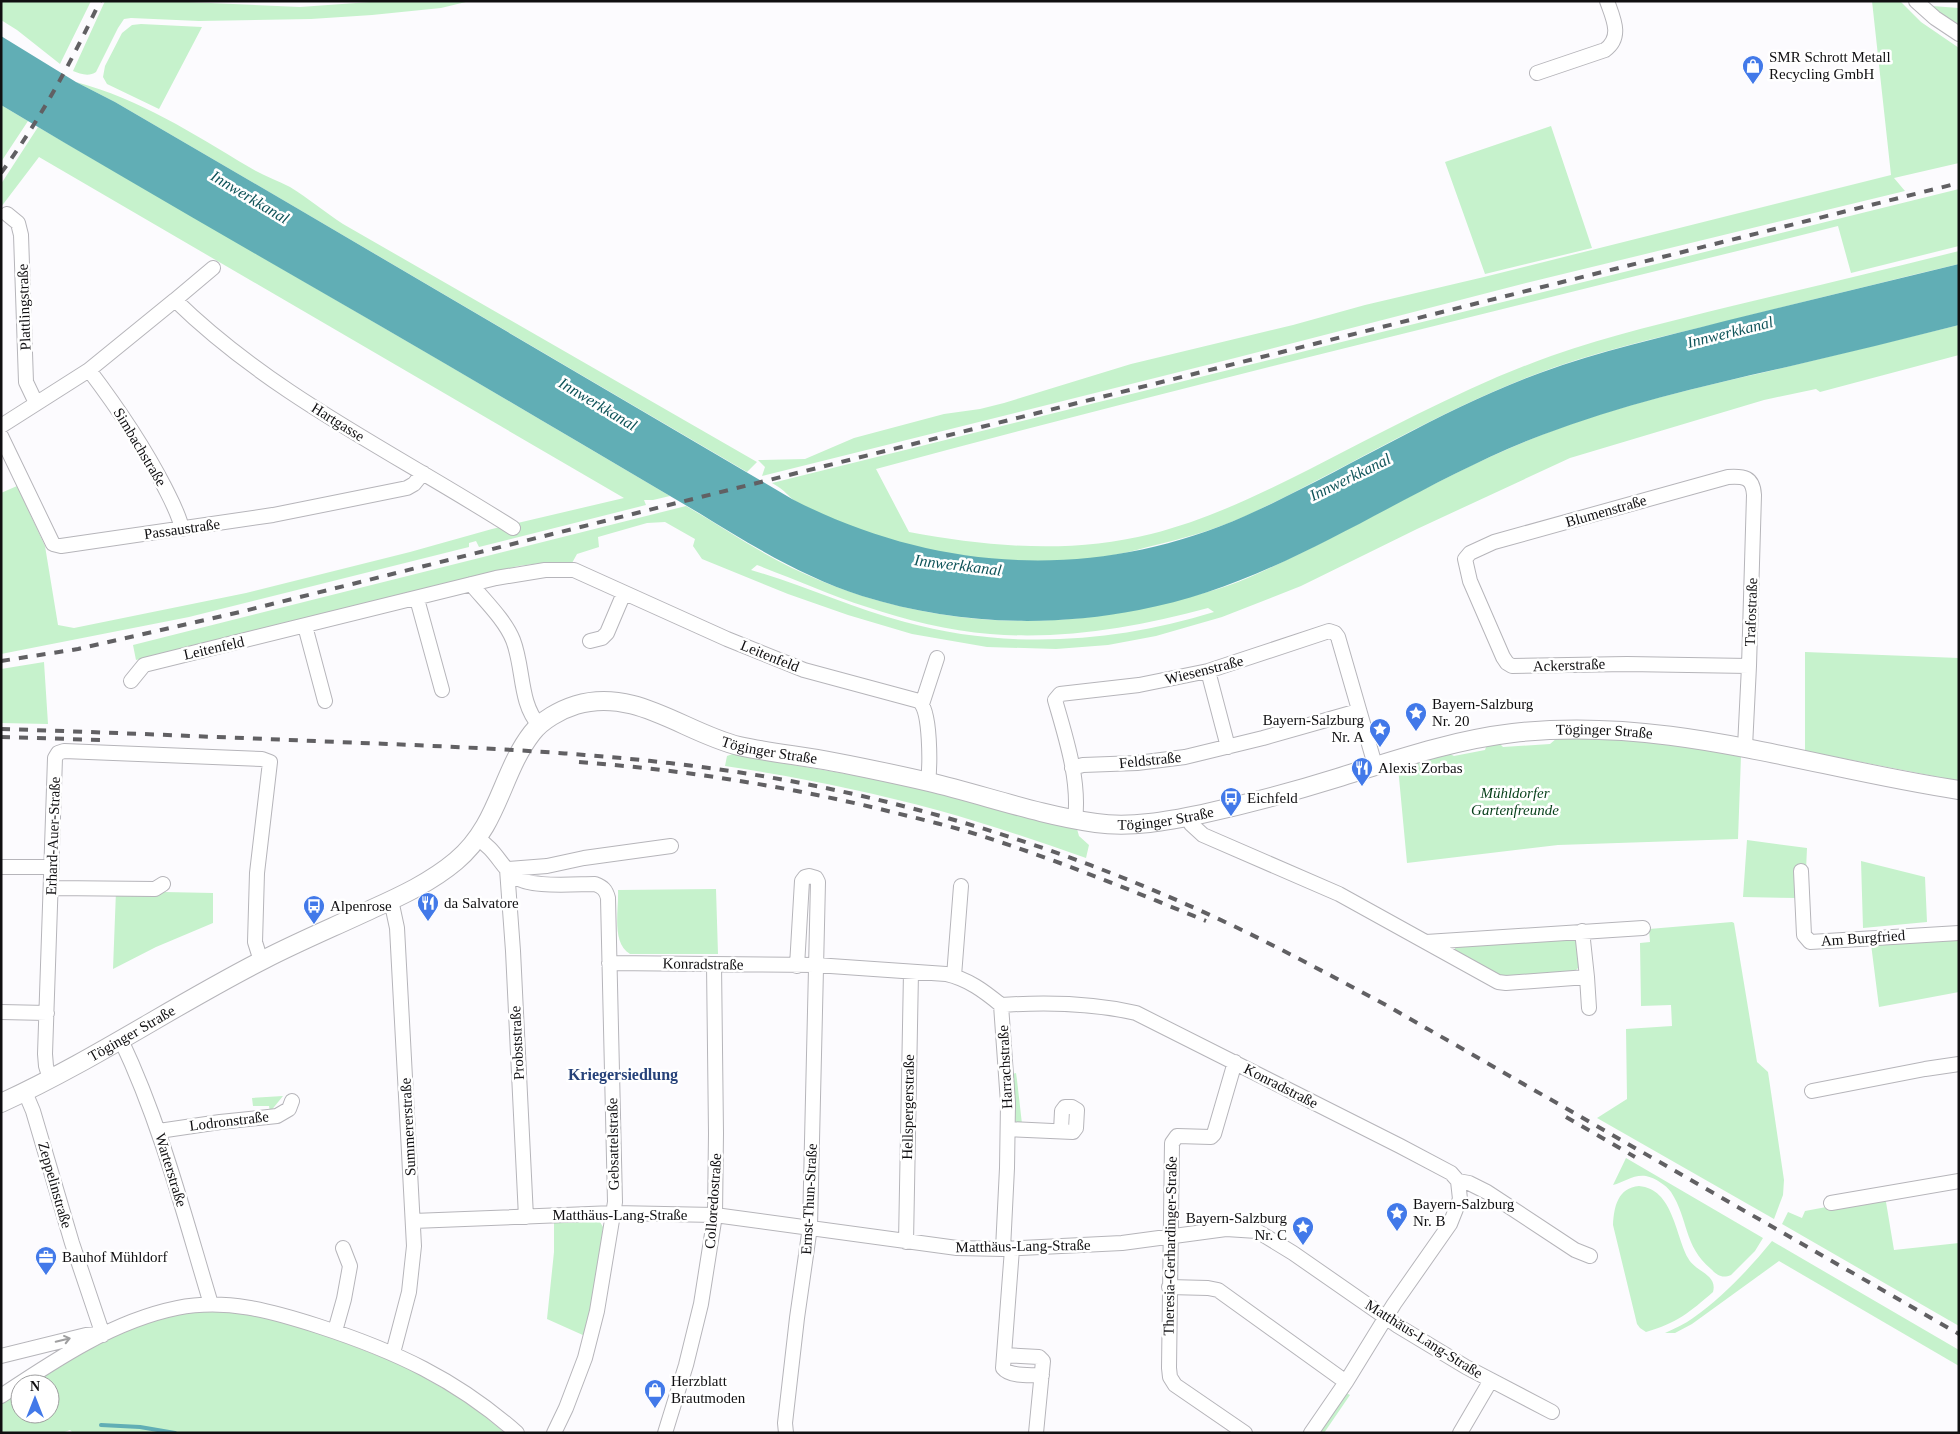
<svg xmlns="http://www.w3.org/2000/svg" width="1960" height="1434" font-family="'Times New Roman',serif">
	<style>
		.green { fill: #c6f2cc; fill-rule: evenodd }
		.water { fill: #61aeb5 }
		.lines { fill: none; stroke-linecap: round; stroke-linejoin: round }
		.stream { stroke: #61aeb5; stroke-width: 4 }
		.minor-casing { stroke: #b6b5ba; stroke-width: 16 }
		.tertiary-casing { stroke: #b6b5ba; stroke-width: 20 }
		.minor { stroke: #fff; stroke-width: 14 }
		.tertiary { stroke: #fff; stroke-width: 18 }
		.rail { stroke: #616063; stroke-width: 4; stroke-dasharray: 9 9; stroke-linecap: butt }
		.oneway { stroke: #9f9fa0 }
		.labels { text-anchor: middle; dominant-baseline: central; stroke-width: 5; stroke-linejoin: round; paint-order: stroke }
		.poi-label { font-size: 15px; fill: #100f11; stroke: #fff; text-anchor: start }
		.street-label { font-size: 15px; fill: #100f11; stroke: #fff }
		.park-label { font-size: 15px; font-style: italic; fill: #063f19; stroke: #fff }
		.water-label { font-size: 16px; font-style: italic; fill: #10545a; stroke: #fff }
		.neighbourhood-label { font-size: 16px; font-weight: bold; fill: #264279; stroke: #fff }
	</style>
	<rect width="100%" height="100%" fill="#fcfbfe"/>
	<path class="green" d="M 1,1 L 91,1 L 60,64 L 17,30 L 1,20 Z
		M 105,1 L 165,1 L 300,7 L 384,1 L 470,1 L 441,8 L 372,15 L 311,19 L 199,21 L 131,18 L 124,19 L 118,28 L 96,72 C 89,77 80,74 73,71 Z
		M 1872,1 L 1900,1 L 1921,22 L 1959,48 L 1959,163 L 1894,178 L 1905,191 L 1526,283 L 1235,358 L 762,476 L 765,467 L 758,460 L 805,459 L 854,438 L 944,414 L 980,409 L 1004,403 L 1131,364 L 1293,325 L 1365,305 L 1484,277 L 1891,175 Z
		M 1932,6 L 1959,8 L 1959,27 Z
		M 141,24 L 202,27 L 159,109 L 107,84 L 103,77 L 105,66 L 122,33 L 132,25 Z
		M 76,82 C 140,99 192,133 249,167 C 262,175 277,180 290,187 C 308,198 325,212 343,224 L 757,462 L 747,472 L 295,207 L 115,102 Z
		M 1,105 L 28,121 L 1,162 Z
		M 1551,126 L 1592,248 L 1485,274 L 1445,162 Z
		M 38,127 L 441,361 L 670,496 L 653,500 L 644,500 L 646,505 L 479,547 L 476,541 L 469,543 L 469,547 L 189,617 L 1,654 L 1,493 L 17,486 L 45,546 L 58,625 L 74,628 L 246,593 L 410,552 L 492,529 L 624,498 L 39,157 L 1,207 L 1,184 Z
		M 1959,189 L 1959,246 L 1851,273 L 1838,226 C 1517,306 1195,383 876,469 L 909,532 C 990,547 1071,554 1151,534 C 1207,520 1258,495 1310,469 C 1389,429 1467,386 1551,356 C 1610,335 1672,321 1732,306 C 1808,288 1883,270 1959,251 L 1959,264 C 1879,283 1799,303 1720,323 C 1656,338 1592,352 1531,376 C 1433,414 1343,470 1248,515 C 1221,527 1193,536 1164,543 C 1140,549 1115,556 1090,559 C 997,569 898,551 813,510 C 807,507 797,503 791,498 C 783,490 782,489 772,483 Z
		M 1959,325 L 1959,355 L 1820,392 L 1816,389 L 1764,400 L 1570,458 L 1417,529 L 1301,586 L 1222,617 L 1156,636 L 1108,645 L 1056,649 L 987,647 L 912,634 L 848,615 L 788,594 L 702,559 L 693,546 L 695,539 L 665,522 L 647,523 L 598,537 L 599,547 L 577,554 L 572,563 L 542,563 L 518,566 L 256,632 L 136,660 L 133,645 L 686,506 C 721,526 755,550 792,568 C 914,626 1045,635 1175,601 C 1204,593 1232,586 1259,573 C 1354,530 1442,474 1539,436 C 1615,406 1695,388 1774,370 C 1836,355 1897,340 1959,325 ZM 757,565 C 794,579 830,595 867,607 C 906,620 949,631 990,634 C 1064,640 1137,627 1208,608 L 1214,612 C 1114,643 1006,650 905,622 C 852,608 803,585 751,570 Z
		M 1805,652 L 1959,658 L 1959,781 L 1805,751 Z
		M 44,662 L 48,724 L 1,723 L 1,669 Z
		M 1557,738 L 1627,739 L 1663,742 L 1741,756 L 1738,839 L 1558,845 L 1407,863 L 1398,767 L 1448,753 L 1454,756 L 1485,750 L 1487,744 L 1498,742 L 1503,747 L 1550,744 Z
		M 735,753 L 747,757 L 894,782 L 974,801 L 1077,829 L 1079,836 L 1089,845 L 1086,858 C 1037,841 988,824 937,810 C 868,791 797,777 725,766 L 727,756 Z
		M 1747,840 L 1807,848 L 1806,870 L 1798,898 L 1743,897 Z
		M 1861,861 L 1925,877 L 1927,922 L 1863,928 Z
		M 716,889 L 718,954 L 630,954 C 611,942 619,910 618,890 Z
		M 116,891 L 213,893 L 213,923 L 156,947 L 113,969 Z
		M 1732,922 L 1734,923 L 1757,1062 L 1768,1072 L 1784,1180 L 1783,1195 L 1774,1219 L 1597,1118 L 1627,1099 L 1626,1029 L 1672,1026 L 1671,1005 L 1641,1006 L 1640,943 L 1650,942 L 1649,929 Z
		M 1572,936 L 1578,940 L 1579,967 L 1573,973 L 1507,976 L 1499,975 L 1459,954 L 1455,950 L 1455,947 Z
		M 1959,939 L 1959,992 L 1879,1007 L 1871,944 Z
		M 1016,1073 L 1017,1080 L 1022,1124 L 1016,1123 L 1014,1119 L 1012,1074 Z
		M 283,1096 L 270,1112 L 269,1106 L 253,1106 L 252,1098 Z
		M 1626,1158 L 1763,1238 L 1755,1251 L 1731,1275 C 1722,1279 1717,1275 1711,1269 C 1683,1245 1689,1220 1671,1192 C 1666,1185 1655,1178 1646,1176 C 1634,1174 1624,1182 1613,1185 Z
		M 1639,1186 C 1673,1189 1675,1234 1688,1258 C 1695,1272 1718,1274 1713,1292 C 1690,1312 1677,1323 1646,1332 L 1640,1328 L 1637,1324 L 1613,1225 C 1614,1206 1618,1188 1639,1186 Z
		M 1885,1196 L 1894,1250 L 1959,1243 L 1959,1326 L 1782,1224 L 1788,1212 L 1802,1218 L 1805,1211 Z
		M 554,1221 L 595,1221 L 600,1222 L 603,1227 L 593,1305 L 585,1336 L 547,1319 L 554,1252 Z
		M 1772,1241 L 1959,1350 L 1959,1366 L 1779,1261 L 1692,1324 L 1675,1333 L 1665,1333 C 1675,1328 1685,1324 1693,1318 C 1723,1297 1749,1269 1772,1241 Z
		M 221,1310 L 256,1314 L 325,1335 L 404,1366 L 467,1402 L 505,1433 L 73,1433 L 70,1430 L 62,1433 L 1,1433 L 1,1404 L 20,1390 L 20,1414 L 50,1414 L 50,1384 L 30,1384 C 78,1355 130,1321 187,1312 C 198,1311 210,1311 221,1310 Z
		M 1343,1391 L 1350,1395 L 1324,1433 L 1315,1433 Z"/>
	<path class="water" d="M 1,36 L 76,82 L 115,102 L 295,207 L 792,499 C 936,573 1096,582 1245,516 C 1345,471 1437,411 1540,373 C 1600,351 1663,337 1725,321 C 1803,302 1881,283 1959,264 L 1959,325 C 1903,339 1847,353 1791,366 C 1707,385 1623,404 1542,435 C 1405,487 1285,583 1139,610 C 1046,628 952,624 862,596 C 803,577 751,545 699,513 C 646,482 594,451 541,420 C 362,314 180,212 1,105 Z"/>
	<g class="lines">
		<path class="stream" d="M 101,1425 L 140,1427 L 175,1433"/>
		<g class="minor-casing">
			<path id="minor" d="M 1916,1 L 1935,18 L 1959,34
				M 1537,73 L 1605,50 C 1623,37 1613,18 1607,1
				M 7,214 L 18,223 L 21,235 L 26,382 L 36,403
				M 175,300 L 213,268
				M 89,370 C 117,407 143,445 164,486 C 171,500 179,514 182,529
				M 1,426 L 89,370 L 175,300 C 273,396 399,455 513,528
				M 1,436 L 53,544 L 61,546 L 273,515 L 407,488 L 414,484 L 423,473
				M 471,584 C 485,601 505,620 513,640 C 524,668 519,703 539,725
				M 417,599 L 442,690
				M 305,626 L 325,701
				M 590,641 L 602,638 L 607,633 L 624,593
				M 1208,671 L 1228,747
				M 131,681 L 144,665 L 496,578 L 545,570 L 574,570 L 727,639 L 804,670 L 919,701 C 931,711 930,766 928,782
				M 922,704 L 937,658
				M 1745,747 L 1749,666 L 1754,495 C 1753,477 1744,476 1728,477 L 1494,542 L 1470,553 L 1465,559 L 1470,581 L 1503,657 L 1507,663 L 1512,666 L 1627,664 L 1749,666
				M 1072,768 L 1083,765 L 1137,763 L 1185,757 L 1263,738 L 1358,711
				M 1188,817 L 1191,824 L 1203,835 L 1339,894 L 1498,982 L 1506,983 L 1587,977 L 1582,931
				M 1075,820 C 1080,781 1066,738 1055,700 L 1060,694 L 1139,685 L 1208,671 L 1329,631 L 1335,633 L 1338,637 L 1375,765
				M 477,839 C 493,847 499,862 511,874 C 526,889 574,884 595,884 C 603,887 606,890 608,898 L 615,1202 L 597,1311 L 585,1358 L 566,1408 L 554,1433
				M 1,867 L 52,867
				M 507,869 L 513,951 L 526,1217
				M 507,869 L 547,866 L 584,858 L 671,846
				M 1801,871 L 1804,935 L 1810,942 L 1959,933
				M 52,888 L 155,889 L 163,884
				M 391,900 L 397,928 L 414,1246 L 409,1292 L 393,1353
				M 1426,942 L 1643,928
				M 609,963 L 816,965 L 946,974 C 968,979 984,991 1001,1005 C 1045,1002 1093,1003 1136,1013 L 1400,1146 L 1451,1173 L 1458,1181 L 1469,1183 L 1487,1192 L 1575,1250 L 1590,1256
				M 954,976 L 961,886
				M 1587,977 L 1589,1008
				M 1001,1005 L 1008,1103 L 1007,1168 L 1003,1249
				M 1,1012 L 47,1013
				M 121,1040 C 161,1124 184,1215 211,1304
				M 1235,1062 L 1214,1134 L 1211,1137 L 1177,1136 L 1172,1143 L 1169,1368 L 1170,1377 L 1175,1385 L 1245,1433
				M 50,1079 L 46,1066 L 45,1054 L 55,758 L 58,753 L 64,751 L 262,759 L 270,762 L 257,873 L 255,942 L 261,961
				M 1812,1091 L 1925,1069 L 1959,1064
				M 25,1092 L 33,1111 L 72,1243 L 103,1335
				M 1008,1129 L 1073,1132 L 1076,1128 L 1077,1110 L 1072,1107 L 1065,1107 L 1062,1111 L 1061,1131
				M 159,1131 L 220,1122 L 277,1116 L 289,1109 L 292,1101
				M 1831,1203 L 1959,1181
				M 413,1221 L 614,1213 L 715,1215 L 957,1248 L 1003,1249 L 1122,1243 L 1226,1229 L 1257,1231 L 1293,1253 L 1398,1326 L 1466,1367 L 1552,1412
				M 906,1242 L 911,972
				M 1169,1287 L 1208,1288 L 1218,1290 L 1346,1382
				M 335,1331 L 344,1299 L 350,1266 L 343,1248
				M 1004,1355 L 1012,1249
				M 1,1356 L 86,1335 L 100,1334
				M 1,1396 C 55,1360 113,1321 177,1308 C 226,1298 271,1311 318,1326 C 395,1351 456,1379 517,1433
				M 665,1433 L 686,1365 L 701,1304 L 715,1215 L 716,1133 L 714,964
				M 786,1433 L 785,1423 L 797,1318 L 810,1227 L 818,882 L 816,878 L 809,876 L 805,877 L 802,881 L 797,966
				M 1036,1433 L 1043,1361 L 1039,1357 L 1004,1355 L 1003,1368 C 1010,1377 1031,1375 1042,1375
				M 1311,1433 L 1346,1382 L 1394,1304 L 1450,1224 L 1460,1199 L 1458,1181
				M 1460,1433 L 1491,1380"/>
		</g>
		<g class="tertiary-casing">
			<g id="tertiary">
				<path id="s1" d="M 1,1103 C 93,1061 176,1004 265,959 C 300,941 336,926 372,909 C 401,896 431,882 456,861 C 499,825 501,773 532,733 C 542,720 560,710 576,705 C 635,687 685,733 739,746 C 771,753 803,756 834,762 C 866,768 898,775 929,782 C 984,795 1039,815 1096,823 C 1131,828 1168,821 1202,814 C 1248,804 1292,792 1337,778 C 1395,760 1453,740 1513,733 C 1665,715 1811,768 1959,790"/>
			</g>
		</g>
		<use href="#minor" class="minor"/>
		<use href="#tertiary" class="tertiary"/>
		<path class="rail" d="M 1,173 C 40,120 72,61 100,1
			M 1,661 L 78,649 L 240,612 L 1959,183
			M 1,729 C 131,733 260,739 389,744 C 530,750 672,757 811,785 C 961,815 1108,865 1246,932 C 1293,955 1339,980 1386,1005 L 1959,1334
			M 1,737 L 102,740
			M 579,762 C 686,770 792,787 896,813 C 920,819 945,825 969,832 C 1050,857 1128,889 1206,921
			M 1566,1117 L 1635,1157"/>
	</g>
	<defs><path id="oneway-shaft" d="M-6 0H5M1.5-3L5.5 0L1.5 3" fill="none" stroke-width="1.6" stroke-linecap="round" stroke-linejoin="round" transform="scale(1.25)"/></defs>
	<use class="oneway" href="#oneway-shaft" transform="translate(63 1340) rotate(-13)"/>
	<defs>
		<g id="shop-pin" transform="scale(1.125)"><path d="M0 17L-7.5 6A9.5 9.5 0 1 1 7.5 6Z" fill="#4279e9" stroke="#fff"/><path d="M-5-2.5h2.3a2.7 3.5 0 0 1 5.4 0H5L5.5 6h-11ZM-1.5-2.5h3a1.5 2.3 0 0 0-3 0Z" fill="#fff"/></g>
		<g id="sight-pin" transform="scale(1.125)"><path d="M0 17L-7.5 6A9.5 9.5 0 1 1 7.5 6Z" fill="#4279e9" stroke="#fff"/><path d="M0-6L1.8-2.2L6-1.7L2.9 1.2L3.7 5.4L0 3.3L-3.7 5.4L-2.9 1.2L-6-1.7L-1.8-2.2Z" fill="#fff"/></g>
		<g id="restaurant-pin" transform="scale(1.125)"><path d="M0 17L-7.5 6A9.5 9.5 0 1 1 7.5 6Z" fill="#4279e9" stroke="#fff"/><path d="M-5-6h1v4h1v-4h1v4h1v-4h1v5L-1.5 .5V6h-2V.5L-5-1ZM5-6V6H3V1.5H1.5Q1.5-4 5-6Z" fill="#fff"/></g>
		<g id="bus-pin" transform="scale(1.125)"><path d="M0 17L-7.5 6A9.5 9.5 0 1 1 7.5 6Z" fill="#4279e9" stroke="#fff"/><path d="M-5-6H5V4H4V6H2V4H-2V6H-4V4H-5ZM-3.5-4V0h7V-4ZM-3.5 1.2v1.5H-2V1.2ZM2 1.2v1.5H3.5V1.2Z" fill="#fff"/></g>
		<g id="office-pin" transform="scale(1.125)"><path d="M0 17L-7.5 6A9.5 9.5 0 1 1 7.5 6Z" fill="#4279e9" stroke="#fff"/><path d="M-6-3h4V-5.5h4V-3h4V5H-6ZM-1-4.5V-3h2v-1.5ZM-6 0V1H6V0Z" fill="#fff"/></g>
	</defs>
	<g fill-rule="evenodd">
		<use href="#shop-pin" x="1753" y="66"/>
		<use href="#sight-pin" x="1416" y="713"/>
		<use href="#sight-pin" x="1380" y="729"/>
		<use href="#restaurant-pin" x="1362" y="768"/>
		<use href="#bus-pin" x="1231" y="798"/>
		<use href="#restaurant-pin" x="428" y="903"/>
		<use href="#bus-pin" x="314" y="906"/>
		<use href="#sight-pin" x="1397" y="1213"/>
		<use href="#sight-pin" x="1303" y="1227"/>
		<use href="#office-pin" x="46" y="1257"/>
		<use href="#shop-pin" x="655" y="1390"/>
	</g>
	<g class="labels">
		<g class="poi-label">
			<text x="1769" y="57">SMR Schrott Metall<tspan x="1769" dy="17">Recycling GmbH</tspan></text>
			<text x="1432" y="704">Bayern-Salzburg<tspan x="1432" dy="17">Nr. 20</tspan></text>
			<text x="1364" y="720" text-anchor="end">Bayern-Salzburg<tspan x="1364" dy="17">Nr. A</tspan></text>
			<text x="1378" y="768">Alexis Zorbas</text>
			<text x="1247" y="798">Eichfeld</text>
			<text x="444" y="903">da Salvatore</text>
			<text x="330" y="906">Alpenrose</text>
			<text x="1413" y="1204">Bayern-Salzburg<tspan x="1413" dy="17">Nr. B</tspan></text>
			<text x="1287" y="1218" text-anchor="end">Bayern-Salzburg<tspan x="1287" dy="17">Nr. C</tspan></text>
			<text x="62" y="1257">Bauhof Mühldorf</text>
			<text x="671" y="1381">Herzblatt<tspan x="671" dy="17">Brautmoden</tspan></text>
		</g>
		<g class="street-label">
			<text transform="translate(24 307) rotate(-92)">Plattlingstraße</text>
			<text transform="translate(338 422) rotate(32)">Hartgasse</text>
			<text transform="translate(140 447) rotate(59)">Simbachstraße</text>
			<text transform="translate(1606 511) rotate(-16)">Blumenstraße</text>
			<text transform="translate(182 529) rotate(-8)">Passaustraße</text>
			<text transform="translate(1751 612) rotate(-88)">Trafostraße</text>
			<text transform="translate(214 648) rotate(-13)">Leitenfeld</text>
			<text transform="translate(770 656) rotate(22)">Leitenfeld</text>
			<text transform="translate(1569 665) rotate(-2)">Ackerstraße</text>
			<text transform="translate(1204 670) rotate(-14)">Wiesenstraße</text>
			<text stroke="none"><textPath href="#s1" startOffset="1776">Töginger Straße</textPath></text>
			<text stroke="none"><textPath href="#s1" startOffset="921">Töginger Straße</textPath></text>
			<text transform="translate(1150 760) rotate(-6)">Feldstraße</text>
			<text stroke="none"><textPath href="#s1" startOffset="1326">Töginger Straße</textPath></text>
			<text transform="translate(53 836) rotate(-88)">Erhard-Auer-Straße</text>
			<text transform="translate(1863 938) rotate(-4)">Am Burgfried</text>
			<text transform="translate(703 964) rotate(1)">Konradstraße</text>
			<text stroke="none"><textPath href="#s1" startOffset="148">Töginger Straße</textPath></text>
			<text transform="translate(517 1043) rotate(-93)">Probststraße</text>
			<text transform="translate(1005 1067) rotate(-93)">Harrachstraße</text>
			<text transform="translate(1281 1086) rotate(27)">Konradstraße</text>
			<text transform="translate(908 1107) rotate(-89)">Hellspergerstraße</text>
			<text transform="translate(229 1121) rotate(-7)">Lodronstraße</text>
			<text transform="translate(408 1127) rotate(-93)">Summererstraße</text>
			<text transform="translate(613 1144) rotate(-91)">Gebsattelstraße</text>
			<text transform="translate(171 1170) rotate(73)">Warterstraße</text>
			<text transform="translate(55 1185) rotate(74)">Zeppelinstraße</text>
			<text transform="translate(809 1199) rotate(-87)">Ernst-Thun-Straße</text>
			<text transform="translate(713 1201) rotate(-86)">Colloredostraße</text>
			<text x="620" y="1215">Matthäus-Lang-Straße</text>
			<text transform="translate(1023 1246) rotate(-1)">Matthäus-Lang-Straße</text>
			<text transform="translate(1170 1246) rotate(-89)">Theresia-Gerhardinger-Straße</text>
			<text transform="translate(1424 1339) rotate(32)">Matthäus-Lang-Straße</text>
		</g>
		<g class="park-label">
			<text x="1515" y="793">Mühldorfer<tspan x="1515" dy="17">Gartenfreunde</tspan></text>
		</g>
		<g class="water-label">
			<text transform="translate(250 197) rotate(31)">Innwerkkanal</text>
			<text transform="translate(1730 332) rotate(-14)">Innwerkkanal</text>
			<text transform="translate(598 404) rotate(31)">Innwerkkanal</text>
			<text transform="translate(1350 477) rotate(-26)">Innwerkkanal</text>
			<text transform="translate(958 565) rotate(7)">Innwerkkanal</text>
		</g>
		<g class="neighbourhood-label">
			<text x="623" y="1074">Kriegersiedlung</text>
		</g>
	</g>
	<rect width="1960" height="1434" fill="none" stroke="#100f11" stroke-width="5"/>
	<g transform="translate(35 1399)"><circle r="24" fill="#ffffff" stroke="#9f9fa0"/>
	<path d="M0-4L9 19L0 12L-9 19Z" fill="#4279e9"/>
	<text y="-8" font-size="14" font-weight="bold" text-anchor="middle" fill="#100f11">N</text>
	</g>
</svg>
